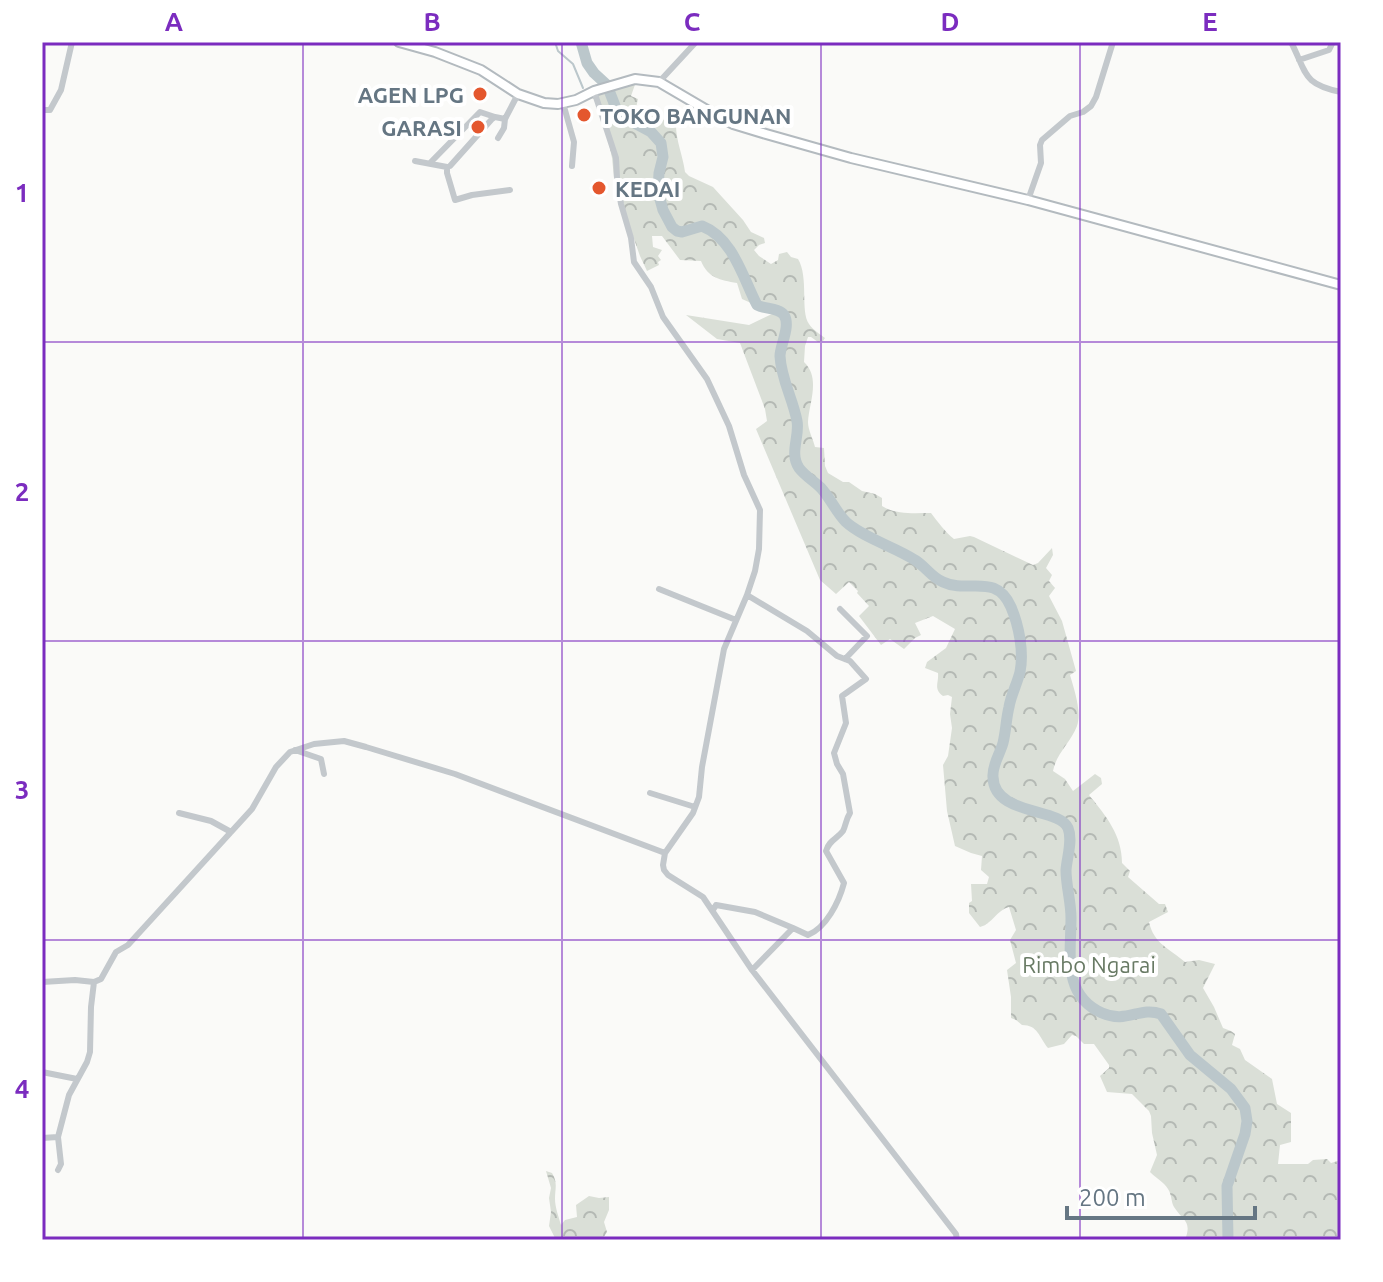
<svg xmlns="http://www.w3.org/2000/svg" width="1383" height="1282" font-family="Ubuntu,sans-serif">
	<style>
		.forest { fill: url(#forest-crowns) }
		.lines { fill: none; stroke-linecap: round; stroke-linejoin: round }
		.stream { stroke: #bbc7cb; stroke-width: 2 }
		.river { stroke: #bbc7cb; stroke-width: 11 }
		.secondary-casing { stroke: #b3babf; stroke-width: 12 }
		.minor { stroke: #c3c8cc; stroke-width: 6 }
		.secondary { stroke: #fff; stroke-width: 8 }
		.grid { fill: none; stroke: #7b2cbf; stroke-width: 2; stroke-opacity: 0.55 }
		.poi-dot { fill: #e4572e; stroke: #fff; stroke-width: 3 }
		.labels { text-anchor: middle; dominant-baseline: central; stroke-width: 8; stroke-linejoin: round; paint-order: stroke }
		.poi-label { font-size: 22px; font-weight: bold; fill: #657683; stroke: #fff; text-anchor: end }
		.park-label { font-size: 22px; fill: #687a64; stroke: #fff }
		.neatline { fill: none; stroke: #7b2cbf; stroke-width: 3 }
		.grid-label { font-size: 26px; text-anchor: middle; font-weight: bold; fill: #7b2cbf }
	</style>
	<defs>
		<pattern id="forest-crowns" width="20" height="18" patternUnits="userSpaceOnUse" patternTransform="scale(2)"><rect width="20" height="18" fill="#dadfd7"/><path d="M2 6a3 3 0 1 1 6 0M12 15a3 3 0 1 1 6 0" fill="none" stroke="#b4b9b4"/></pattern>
	</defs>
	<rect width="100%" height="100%" fill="#fafaf8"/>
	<path class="forest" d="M 638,76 L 631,96 L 638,99 L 636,108 L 676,125 C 676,141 683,156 685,172 L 689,176 L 713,187 L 743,220 L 751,232 L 764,238 L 765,243 L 759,245 L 754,250 L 759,256 L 771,264 L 778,260 L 779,254 L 787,252 L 791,257 L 798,259 C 809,277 800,311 809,324 C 813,330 820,334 825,338 L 823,341 L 818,342 L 811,337 L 808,337 L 805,346 L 804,362 C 821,378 809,403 808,422 C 808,430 813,439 815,447 L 824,448 L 825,466 L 828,473 L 843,482 L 849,482 L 862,491 L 875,494 L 882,498 L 882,506 C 896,515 915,513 931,513 C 938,522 945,532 954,539 L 970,536 L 974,537 L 1033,565 L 1038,563 L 1052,548 L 1053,555 L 1046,568 L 1052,575 L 1049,581 L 1055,588 L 1049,596 L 1062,621 L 1076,671 L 1070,675 C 1074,689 1082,712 1077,726 C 1071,742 1056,754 1053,771 L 1065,779 L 1073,791 L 1095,774 L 1101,778 L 1102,784 L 1089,795 C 1106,816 1122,835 1122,863 L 1130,871 L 1128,877 L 1159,904 L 1165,904 L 1168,912 L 1149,922 C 1154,944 1169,948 1185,962 L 1199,960 L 1215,964 L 1203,988 L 1214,1007 L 1223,1028 L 1231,1031 L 1235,1034 L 1232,1045 L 1240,1049 L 1245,1060 L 1272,1079 L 1277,1104 L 1291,1113 L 1291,1142 L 1280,1145 L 1278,1164 L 1308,1164 L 1313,1160 L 1327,1159 L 1331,1163 L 1341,1160 L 1341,1240 L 1185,1240 C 1192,1221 1184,1222 1174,1207 C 1171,1202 1172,1195 1168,1189 C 1164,1182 1156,1178 1150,1172 L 1157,1155 L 1152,1133 L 1151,1116 L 1149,1111 L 1132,1094 L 1107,1092 L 1100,1076 L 1109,1068 L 1109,1065 L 1094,1044 L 1084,1044 L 1076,1036 L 1072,1035 L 1064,1044 L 1048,1048 C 1039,1037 1038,1025 1022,1025 L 1016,1020 L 1011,1018 L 1011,997 L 1007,970 L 1016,963 L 1010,940 L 1016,930 L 1009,907 C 997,910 992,924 980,927 L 969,913 L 969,903 L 972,901 L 971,884 L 987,884 L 989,877 L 981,870 L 982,856 L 971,853 L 955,846 L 947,811 L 943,765 L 948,756 L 952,728 L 950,714 L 952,697 L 948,695 L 943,696 C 933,688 939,684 938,673 L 925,668 L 927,662 L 946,648 L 955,629 L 933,616 L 915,623 L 921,635 L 915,638 L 904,649 L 890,639 L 881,645 L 859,616 L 869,606 L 857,593 L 858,591 L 849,582 L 836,594 L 820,580 L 756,429 L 767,421 L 765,409 L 740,343 L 717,339 L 686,315 L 749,325 L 774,313 L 742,299 L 737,283 C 720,280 708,278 701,261 L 680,260 L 662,236 L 652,236 L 653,247 L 662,250 L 658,256 L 661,260 L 658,262 L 659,265 L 647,271 L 640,256 L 628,222 L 616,197 L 612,158 L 607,134 L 594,99 L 579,94 Z
		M 546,1171 L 552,1173 C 558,1183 555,1188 555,1199 C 555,1207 559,1218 561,1225 L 565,1220 L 577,1217 L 576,1205 L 589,1196 L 599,1198 L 609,1197 L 609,1210 L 604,1222 L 607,1232 L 602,1240 L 556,1240 L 549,1226 L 551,1212 L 549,1198 L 551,1188 Z"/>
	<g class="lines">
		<path class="stream" d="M 555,42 L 558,51 L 573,64 L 583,88"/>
		<path class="river" d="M 581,42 L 587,63 L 594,73 L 607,85 L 617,111 L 623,117 L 651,132 L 661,143 L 663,157 L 659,173 L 658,192 L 663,210 L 672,227 L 677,231 L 682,232 L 702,226 C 733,238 743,278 757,305 C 764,309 779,308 784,315 C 791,326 780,345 780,356 C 781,379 793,399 797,421 C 800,436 789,453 799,468 C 805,476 814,481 821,488 C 831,499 836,512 846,522 C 862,537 895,547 915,560 C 925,566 932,578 943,582 C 968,594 996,572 1011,607 C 1019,626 1024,652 1020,672 C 1017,684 1011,695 1009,707 C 1006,719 1006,731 1003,743 C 1000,754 992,765 993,777 C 994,816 1059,807 1068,828 C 1073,840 1067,857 1066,870 C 1066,886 1071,901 1071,918 C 1071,954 1062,995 1102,1013 C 1127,1024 1140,1006 1161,1014 L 1190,1055 L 1231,1089 L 1245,1108 L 1247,1121 L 1245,1134 L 1227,1186 L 1228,1240"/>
		<g class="secondary-casing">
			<path id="secondary" d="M 399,42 L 435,52 L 481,70 L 518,94 L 544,103 L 558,104 L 576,100 L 594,91 L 635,79 L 659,82 L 717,116 L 733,124 L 766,134 L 851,158 L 1028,200 L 1341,285"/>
		</g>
		<path class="minor" d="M 1291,42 C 1307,73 1302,84 1341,92
			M 1299,60 L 1329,50 L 1333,42
			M 659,82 L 696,42
			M 594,91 L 616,158 L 617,178 L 621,204 L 631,238 L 634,262 L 651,287 L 663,317 L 707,379 L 729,426 L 744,475 L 760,510 L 759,549 L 755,571 L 747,595 L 724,649 L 702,767 L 699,797 L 693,813 L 665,853 L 663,865 L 664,870 L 668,875 L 703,897 L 752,970 L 956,1234 L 957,1240
			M 563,103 L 574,142 L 572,166
			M 42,110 L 50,110 L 61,90 L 72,42
			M 498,138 L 504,128 L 505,119
			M 415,161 L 447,167 L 450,166 L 492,119 L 495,117 L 505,119 L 518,94
			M 430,163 L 480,112 L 495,117
			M 447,167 L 447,173 L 455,200 L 472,195 L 510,190
			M 1028,200 L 1041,163 L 1040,145 L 1042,140 L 1070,116 L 1083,112 L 1091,106 L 1096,97 L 1113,42
			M 659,589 L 736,620
			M 747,595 L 807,631 L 837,656 L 850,661 L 866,679 L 842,696 L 846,723 L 834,753 L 837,764 L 843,774 L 850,813 C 846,819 846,825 843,831 C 837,839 829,840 826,851 L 844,883 C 839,902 826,928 808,935 L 793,928 L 752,970
			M 840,609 L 867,636 L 845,659
			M 295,750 L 321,759 L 324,774
			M 650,793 L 695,807
			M 179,813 L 211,821 L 231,832
			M 713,910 L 716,905 L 755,912 L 793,928
			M 42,982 L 75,980 L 94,982 L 101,979 L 116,952 L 128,945 L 252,809 L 276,767 L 290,752 L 314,744 L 344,741 L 366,747 L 455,774 L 665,853
			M 42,1072 L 77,1079
			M 42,1138 L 58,1137
			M 58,1170 L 61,1164 L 58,1137 L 69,1095 L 87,1062 L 90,1052 L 91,1007 L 94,982
			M 1335,1240 L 1341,1238"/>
		<use href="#secondary" class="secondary"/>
	</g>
	<path class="grid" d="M 303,42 L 303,1240M 562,42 L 562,1240M 821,42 L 821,1240M 1080,42 L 1080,1240M 42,342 L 1341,342M 42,641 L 1341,641M 42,940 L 1341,940"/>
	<g class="poi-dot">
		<circle cx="480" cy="94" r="8"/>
		<circle cx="584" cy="115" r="8"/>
		<circle cx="478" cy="127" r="8"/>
		<circle cx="599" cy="188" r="8"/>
	</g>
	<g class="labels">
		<g class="poi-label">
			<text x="464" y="94">AGEN LPG</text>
			<text x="600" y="115" text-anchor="start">TOKO BANGUNAN</text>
			<text x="462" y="127">GARASI</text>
			<text x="615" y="188" text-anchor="start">KEDAI</text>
		</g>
		<g class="park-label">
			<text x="1089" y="964">Rimbo Ngarai</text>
		</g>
	</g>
	<rect width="1383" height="1282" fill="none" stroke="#ffffff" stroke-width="88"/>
	<path d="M1067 1206v12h188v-12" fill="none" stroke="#657683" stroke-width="4"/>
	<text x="1079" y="1206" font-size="24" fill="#657683" stroke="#ffffff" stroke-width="6" paint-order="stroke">200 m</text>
	<rect x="44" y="44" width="1295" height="1194" class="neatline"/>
	<g class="grid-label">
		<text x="174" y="31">A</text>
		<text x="432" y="31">B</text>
		<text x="692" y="31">C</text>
		<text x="950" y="31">D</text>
		<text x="1210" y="31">E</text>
		<text x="22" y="202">1</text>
		<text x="22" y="501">2</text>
		<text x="22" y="799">3</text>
		<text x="22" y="1098">4</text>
	</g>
</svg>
